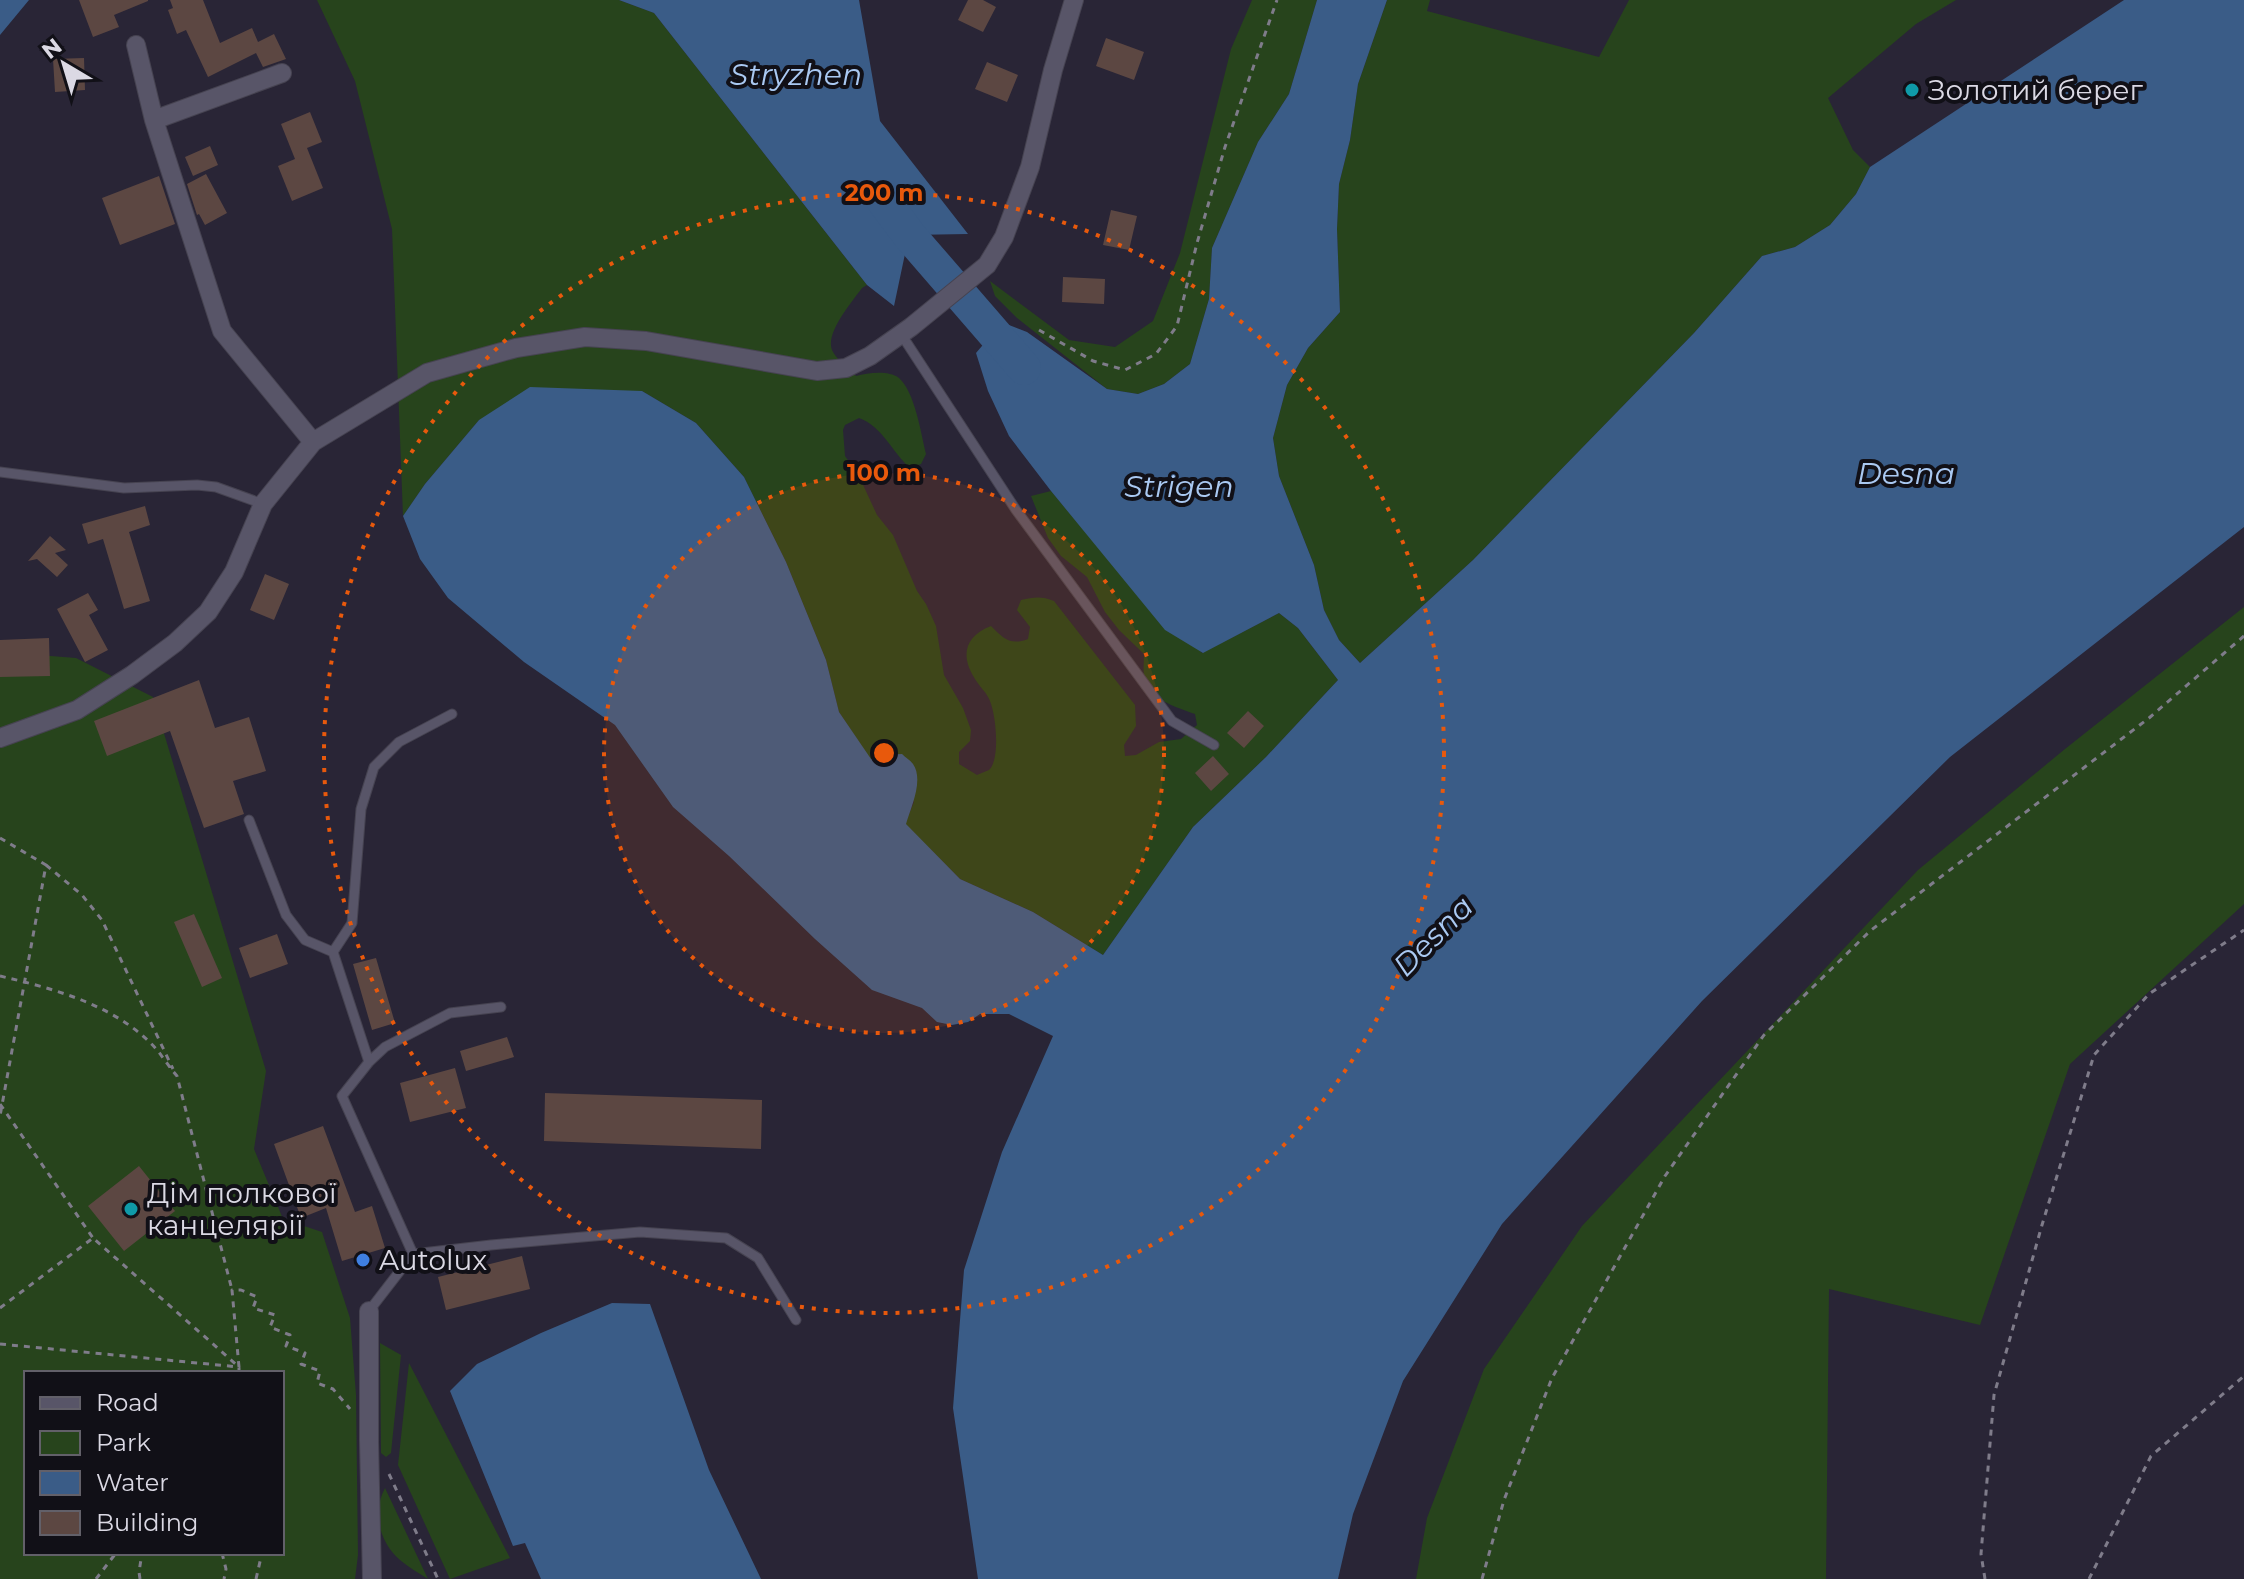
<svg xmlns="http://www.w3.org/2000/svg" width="2244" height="1579" font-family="Montserrat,sans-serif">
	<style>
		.green { fill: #27441c; fill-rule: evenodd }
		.water { fill: #3a5c87 }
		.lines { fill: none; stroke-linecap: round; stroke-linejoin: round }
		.river { stroke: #3a5c87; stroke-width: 34 }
		.building { fill: #5c4742 }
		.lane-casing { stroke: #464351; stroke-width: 11 }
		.street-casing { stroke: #464351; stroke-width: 20 }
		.path { stroke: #7f7c8a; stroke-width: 3; stroke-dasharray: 6 6; stroke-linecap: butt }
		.lane { stroke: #585568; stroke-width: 9 }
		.street { stroke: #585568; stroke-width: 18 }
		.ring { fill: none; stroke: #e8590c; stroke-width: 4; stroke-dasharray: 4 8 }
		.culture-dot { fill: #0f9aa8; stroke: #111017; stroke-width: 3 }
		.shop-dot { fill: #3f7fe0; stroke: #111017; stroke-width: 3 }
		.labels { text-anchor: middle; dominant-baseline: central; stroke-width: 8; stroke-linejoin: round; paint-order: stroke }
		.poi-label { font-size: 28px; fill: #dbd9e4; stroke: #111017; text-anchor: start }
		.water-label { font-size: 30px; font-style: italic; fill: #aac9f2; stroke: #111017 }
		.centre { fill: #e8590c; stroke: #111017; stroke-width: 4 }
		.ring-label { font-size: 24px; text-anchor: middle; font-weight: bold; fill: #e8590c; stroke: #111017; stroke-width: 8; stroke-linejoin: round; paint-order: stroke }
	</style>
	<rect width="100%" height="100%" fill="#292536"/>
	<path class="green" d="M 317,0 L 619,0 L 654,13 L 867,285 L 862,288 C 852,302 823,335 833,352 C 838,361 849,369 856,376 C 868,373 888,370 899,378 C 915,392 921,434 926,454 L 921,464 L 910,468 C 892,452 882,426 859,418 L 845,425 L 843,430 L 845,456 L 858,474 L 877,515 L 893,535 L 917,591 L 926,604 L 936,626 L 944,675 L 963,708 L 971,730 L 970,741 L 959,752 L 959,764 L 977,775 C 979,774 987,771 989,770 C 1001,759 996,710 988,697 C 985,691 980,687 977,682 C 960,658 963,637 991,626 C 1003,638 1010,646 1028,639 L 1030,627 L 1017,610 L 1021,600 C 1034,597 1042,596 1054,601 L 1135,705 L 1136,726 L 1124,745 L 1125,756 L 1136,755 L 1159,742 L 1181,739 L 1197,725 L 1195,714 C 1175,707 1148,699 1144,675 C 1143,668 1144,661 1144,654 L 1119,630 L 1105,612 L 1087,577 L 1061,556 L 1048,538 L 1031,496 L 1051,491 L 1088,535 L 1202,653 L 1279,613 L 1298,628 L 1338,680 L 1266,757 L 1193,827 L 1103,955 L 1033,912 L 960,879 L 905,824 L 914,802 L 883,755 L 871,760 L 839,712 L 826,660 L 786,562 L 744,477 L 696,423 L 642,391 L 479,420 L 425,484 L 403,516 L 392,229 L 355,81 Z
		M 1252,0 L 1317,0 L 1289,94 L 1258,142 L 1212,248 L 1209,299 L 1190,364 L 1164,384 L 1138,394 L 1107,389 L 1017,318 L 995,296 L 990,281 L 1069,340 L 1115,347 L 1153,321 L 1180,253 L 1231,49 Z
		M 1387,0 L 1430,0 L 1427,11 L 1599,57 L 1629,0 L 1956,0 L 1916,24 L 1828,98 L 1853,150 L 1870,167 L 1856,194 L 1830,225 L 1795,247 L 1762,256 L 1694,333 L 1473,560 L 1360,663 L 1339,640 L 1324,610 L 1314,565 L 1279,476 L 1273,438 L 1287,385 L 1308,348 L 1340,312 L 1337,229 L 1339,184 L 1350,140 L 1358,84 Z
		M 2244,607 L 2244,904 L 2070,1064 L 1980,1325 L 1829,1289 L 1826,1579 L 1416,1579 L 1427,1518 L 1484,1369 L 1582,1226 L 1918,870 L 2065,749 Z
		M 0,652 L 76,658 L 153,697 L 266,1071 L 254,1149 L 283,1219 L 322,1232 L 350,1318 L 356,1395 L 358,1555 L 355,1579 L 0,1579 ZM 26,1373 L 282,1373 L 282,1553 L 26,1553 Z
		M 380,1343 L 401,1355 L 391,1453 L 386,1457 L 381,1453 Z
		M 409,1363 L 510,1558 L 450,1579 L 398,1465 Z
		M 385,1488 L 428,1579 C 419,1573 408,1567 400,1560 C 379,1542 372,1512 385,1488 Z"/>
	<path class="water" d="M 0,0 L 29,0 L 0,35 Z
		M 619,0 L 859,0 L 880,121 L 968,234 L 909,235 L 894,306 L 867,285 L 654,13 Z
		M 1317,0 L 1387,0 L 1358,84 L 1350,140 L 1339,184 L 1337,229 L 1340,312 L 1308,348 L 1287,385 L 1273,438 L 1279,476 L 1314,565 L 1324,610 L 1339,640 L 1360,663 L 1473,560 L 1694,333 L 1762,256 L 1795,247 L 1830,225 L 1856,194 L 1870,167 L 2124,0 L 2244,0 L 2244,527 L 1950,757 L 1702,1001 L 1502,1224 L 1403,1381 L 1353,1514 L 1338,1579 L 978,1579 L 953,1408 L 964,1270 L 1002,1152 L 1053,1036 L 1009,1014 L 980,1014 L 968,1022 L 952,1025 L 937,1022 L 922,1008 L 872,990 L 815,939 L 729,856 L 673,807 L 615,725 L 524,662 L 448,598 L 420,559 L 403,516 L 425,484 L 479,420 L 530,387 L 642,391 L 696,423 L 744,477 L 786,562 L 826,660 L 839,712 L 871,759 L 883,755 L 902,754 C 906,758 910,760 913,764 C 924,780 911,807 906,824 L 960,879 L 1033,912 L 1103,955 L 1193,827 L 1266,757 L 1338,680 L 1298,628 L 1279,613 L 1203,653 L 1165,630 L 1051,491 L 1009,436 L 988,391 L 976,353 L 993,333 L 1009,325 L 1027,332 L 1107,389 L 1138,394 L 1164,384 L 1190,364 L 1209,299 L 1212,248 L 1258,142 L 1289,94 Z
		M 612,1303 L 650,1304 L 709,1470 L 761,1579 L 541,1579 L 525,1543 L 513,1546 L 450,1391 L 477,1364 L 541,1333 Z"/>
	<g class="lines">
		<path class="river" d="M 883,200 L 909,235 L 1024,368"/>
	</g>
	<path class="building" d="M 79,0 L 148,0 L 148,1 L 114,15 L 119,27 L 93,37 Z
		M 170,0 L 203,0 L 220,43 L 252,28 L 258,42 L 274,34 L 286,59 L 263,67 L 256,53 L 208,77 L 186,30 L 177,34 L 168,10 L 173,8 Z
		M 968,0 L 983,0 L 996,7 L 983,32 L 958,20 Z
		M 1106,38 L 1144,52 L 1134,80 L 1096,66 Z
		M 84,58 L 85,90 L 55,92 L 53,59 Z
		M 987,62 L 1018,75 L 1007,102 L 975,89 Z
		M 310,112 L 322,142 L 307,148 L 323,188 L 292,201 L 278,166 L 295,159 L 281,124 Z
		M 210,146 L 218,165 L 193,176 L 185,157 Z
		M 206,174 L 227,213 L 205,225 L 199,214 L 197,215 L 187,184 Z
		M 159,176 L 175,224 L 120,245 L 102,198 Z
		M 1111,210 L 1137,216 L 1129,250 L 1103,245 Z
		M 1063,277 L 1105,279 L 1104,304 L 1062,302 Z
		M 145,506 L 150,525 L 129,532 L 150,601 L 124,609 L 103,539 L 88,544 L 82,524 Z
		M 50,536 L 66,550 L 55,553 L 68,565 L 57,577 L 37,559 L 28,561 Z
		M 265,574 L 289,584 L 274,620 L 250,610 Z
		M 88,593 L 98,610 L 89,615 L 108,650 L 85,662 L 57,609 Z
		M 49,638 L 50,676 L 0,677 L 0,640 Z
		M 199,680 L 215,728 L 249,717 L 266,771 L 233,781 L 244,814 L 204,828 L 170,731 L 107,756 L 94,721 Z
		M 1248,711 L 1264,726 L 1244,748 L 1227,733 Z
		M 1213,756 L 1229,774 L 1211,791 L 1195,773 Z
		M 194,914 L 222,978 L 202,987 L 174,922 Z
		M 277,934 L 288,964 L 250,978 L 239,948 Z
		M 376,958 L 395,1023 L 372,1030 L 353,964 Z
		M 507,1037 L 514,1057 L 466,1071 L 460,1051 Z
		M 455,1068 L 466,1108 L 410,1122 L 400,1083 Z
		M 545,1093 L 762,1100 L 761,1149 L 544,1141 Z
		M 323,1126 L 355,1212 L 372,1206 L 385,1248 L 342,1261 L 326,1208 L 301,1218 L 274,1144 Z
		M 139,1166 L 175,1211 L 124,1251 L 88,1206 Z
		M 522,1256 L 530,1289 L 446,1310 L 438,1277 Z"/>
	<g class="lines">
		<g class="lane-casing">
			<path id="lane" d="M 901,334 L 1016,510 L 1172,721 L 1214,745
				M 0,472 L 124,488 L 197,485 L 216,487 L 263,504
				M 249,820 L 286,915 L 305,940 L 333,952 L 369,1062
				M 333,952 L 352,923 L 361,809 L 374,767 L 399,742 L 452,714
				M 413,1254 L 342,1096 L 369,1062 L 385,1047 L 450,1013 L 501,1007
				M 369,1311 L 413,1254 L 491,1245 L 640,1232 L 726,1238 L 758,1258 L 796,1320"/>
		</g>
		<g class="street-casing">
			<path id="street" d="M 136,45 L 154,120
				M 282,73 L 154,120 L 222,331 L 313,442
				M 0,738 L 77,710 L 132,675 L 175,643 L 208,612 L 234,572 L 263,504 L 313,442 L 427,373 L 516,348 L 585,337 L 646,341 L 817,371 L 846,368 L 870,356 L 911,327 L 987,265 L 1004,237 L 1030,167 L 1053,70 L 1074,0
				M 369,1311 L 369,1441 L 372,1579"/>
		</g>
		<path class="path" d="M 1039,330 L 1093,361 L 1125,370 L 1156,354 L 1177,326 L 1197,243 L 1225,147 L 1277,0
			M 0,838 L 46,865 L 0,1116
			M 46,865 L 82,895 L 102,920 L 173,1069
			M 0,976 C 55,989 119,1006 158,1051 C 164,1059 170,1068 177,1076 L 232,1290
			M 0,1104 L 93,1238
			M 0,1308 L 93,1238 L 239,1367 L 239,1373
			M 0,1344 L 239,1367 L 232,1290 L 241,1290 L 257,1297 L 253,1308 L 275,1315 L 270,1327 L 290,1335 L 286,1346 L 305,1353 L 301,1364 L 320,1371 L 317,1383 L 333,1389 L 350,1409
			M 389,1474 L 438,1579
			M 222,1553 L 226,1569 L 224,1579
			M 96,1579 L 116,1553
			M 140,1579 L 139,1572 L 142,1553
			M 256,1579 L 262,1553
			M 1482,1579 L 1504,1500 L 1552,1378 L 1665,1176 L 1764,1035 L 1870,931 L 2149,718 L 2244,636
			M 1985,1579 L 1981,1554 L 1994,1395 L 2042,1225 L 2094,1055 L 2149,994 L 2244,930
			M 2089,1579 L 2151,1456 L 2244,1376"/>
		<use href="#lane" class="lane"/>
		<use href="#street" class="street"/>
	</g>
	<circle cx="884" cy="753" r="280" fill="#e8590c" fill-opacity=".12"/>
	<g class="ring">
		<circle cx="884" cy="753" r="280"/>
		<circle cx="884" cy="753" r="560"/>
	</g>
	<g class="culture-dot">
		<circle cx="1912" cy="90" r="8"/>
		<circle cx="131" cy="1209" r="8"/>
	</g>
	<circle class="shop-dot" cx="363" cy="1260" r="8"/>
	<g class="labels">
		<g class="poi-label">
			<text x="1928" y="90">Золотий берег</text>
			<text x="147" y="1193">Дім полкової<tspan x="147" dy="32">канцелярії</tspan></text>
			<text x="379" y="1260">Autolux</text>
		</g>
		<g class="water-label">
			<text x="796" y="74">Stryzhen</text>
			<text x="1906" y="473">Desna</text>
			<text x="1179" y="486">Strigen</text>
			<text transform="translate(1433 936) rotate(-45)">Desna</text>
		</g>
	</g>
	<circle cx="884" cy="753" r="12" class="centre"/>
	<g class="ring-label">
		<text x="884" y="201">200 m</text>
		<text x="884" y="481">100 m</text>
	</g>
	<rect x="24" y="1371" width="260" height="184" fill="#111017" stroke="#626069" stroke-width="2"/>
	<rect x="40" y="1397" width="40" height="12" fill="#585568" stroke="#626069" stroke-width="2"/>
	<text x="96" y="1411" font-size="24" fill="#dbd9e4">Road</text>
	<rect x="40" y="1431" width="40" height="24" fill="#27441c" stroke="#626069" stroke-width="2"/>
	<text x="96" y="1451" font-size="24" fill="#dbd9e4">Park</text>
	<rect x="40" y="1471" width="40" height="24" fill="#3a5c87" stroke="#626069" stroke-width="2"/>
	<text x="96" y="1491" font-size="24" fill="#dbd9e4">Water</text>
	<rect x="40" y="1511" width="40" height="24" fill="#5c4742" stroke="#626069" stroke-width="2"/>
	<text x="96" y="1531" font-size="24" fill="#dbd9e4">Building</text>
	<g transform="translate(64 64) rotate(322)" stroke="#111017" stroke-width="6" paint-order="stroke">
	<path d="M0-6L14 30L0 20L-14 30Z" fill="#dbd9e4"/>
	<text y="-12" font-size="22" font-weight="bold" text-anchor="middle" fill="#dbd9e4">N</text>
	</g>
</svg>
